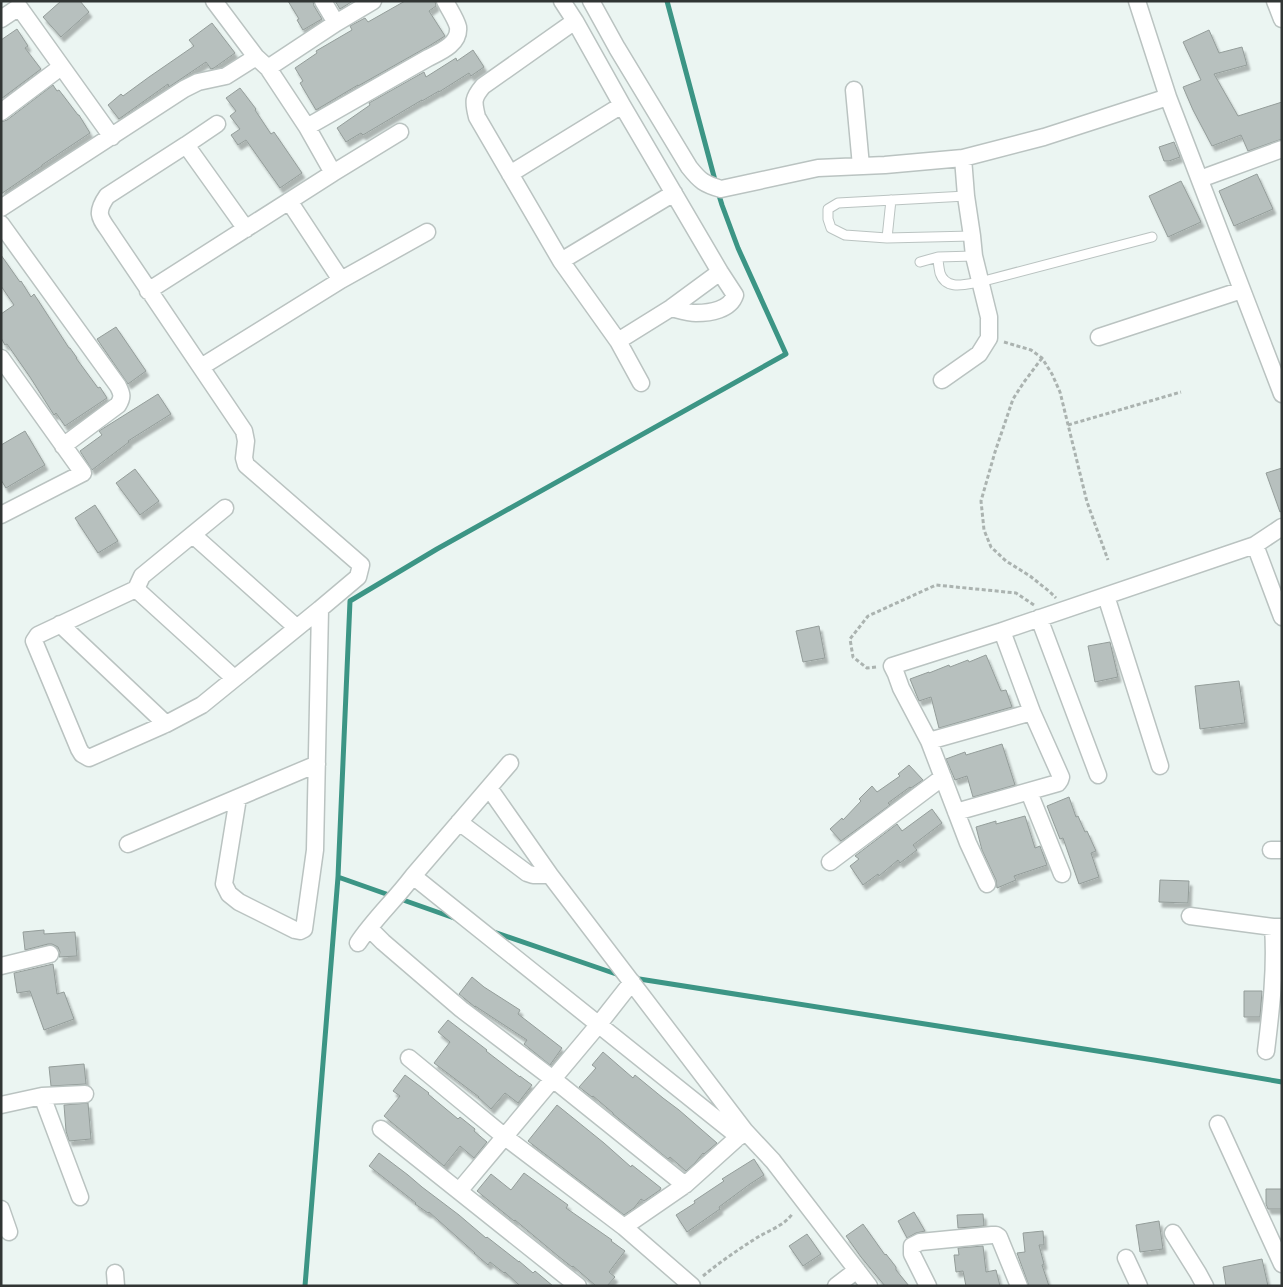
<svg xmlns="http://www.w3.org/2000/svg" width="1283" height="1287" font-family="'IBM Plex Serif',serif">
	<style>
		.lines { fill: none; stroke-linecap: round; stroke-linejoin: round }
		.stream { stroke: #3c9585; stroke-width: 5 }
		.building { fill: #b7c0be; stroke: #949d9a; filter: url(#shadow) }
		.service-casing { stroke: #bac3c1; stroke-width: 11 }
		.minor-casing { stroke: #bac3c1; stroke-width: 19 }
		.path { stroke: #abb3b0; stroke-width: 3; stroke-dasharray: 4 2.5; stroke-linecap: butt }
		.service { stroke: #fff; stroke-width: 9 }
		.minor { stroke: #fff; stroke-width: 16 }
	</style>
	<defs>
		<filter id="shadow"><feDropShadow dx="3" dy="5" stdDeviation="1" flood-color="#0004"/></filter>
	</defs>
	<rect width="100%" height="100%" fill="#ebf5f2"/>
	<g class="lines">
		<path class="stream" d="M 667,1 L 716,184
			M 338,877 L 457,919
			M 491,931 L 622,976
			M 633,978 L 1154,1060 L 1282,1082
			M 305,1286 L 338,877 L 350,601 L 437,549 L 786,354 L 738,248 L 722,205 L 718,192"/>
	</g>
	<path class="building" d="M 61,1 L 80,1 L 89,12 L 61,37 L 43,17 Z
		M 288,1 L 313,1 L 314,6 L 322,19 L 303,30 L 297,20 L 299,19 Z
		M 335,1 L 353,1 L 340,9 Z
		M 405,1 L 435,1 L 436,6 L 429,11 L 445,36 L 429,46 L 358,86 L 358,85 L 316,110 L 300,83 L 303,81 L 295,68 L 317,53 L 316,51 L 352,30 L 350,26 L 365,18 L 368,22 Z
		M 212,23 L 235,53 L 214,68 L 211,69 L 206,62 L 169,87 L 168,84 L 119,119 L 108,105 L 121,94 L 123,96 L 149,77 L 194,46 L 189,40 Z
		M 17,29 L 28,46 L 25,48 L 41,69 L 1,99 L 1,40 Z
		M 1209,30 L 1219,53 L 1242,47 L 1247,65 L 1214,74 L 1238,116 L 1282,102 L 1282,139 L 1248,151 L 1241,135 L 1212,146 L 1193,110 L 1183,87 L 1201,80 L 1183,42 Z
		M 473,50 L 484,67 L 471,76 L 469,73 L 439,92 L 439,91 L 422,101 L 422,100 L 363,135 L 361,133 L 346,142 L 337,128 L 370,105 L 369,103 L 424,72 L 426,77 L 456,58 L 457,61 Z
		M 53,85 L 57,91 L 59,90 L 78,115 L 79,115 L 90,133 L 42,165 L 42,166 L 1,194 L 1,122 L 7,120 Z
		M 240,88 L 256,109 L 255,110 L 271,134 L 274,132 L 302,173 L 280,188 L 246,140 L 238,145 L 231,135 L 240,129 L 230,116 L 236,111 L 226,98 Z
		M 1174,142 L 1180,157 L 1169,161 L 1164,161 L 1159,147 Z
		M 1257,174 L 1273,209 L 1234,226 L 1219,191 Z
		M 1181,181 L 1201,222 L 1168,237 L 1149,196 Z
		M 1,255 L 20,282 L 21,281 L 31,297 L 34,294 L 69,348 L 70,348 L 77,358 L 76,358 L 98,388 L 100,387 L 107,398 L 65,426 L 56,413 L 54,415 L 30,377 L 7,344 L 5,345 L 1,338 L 1,314 L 14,305 L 1,286 Z
		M 116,327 L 146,371 L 128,384 L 97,339 Z
		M 158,394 L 171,414 L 128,441 L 129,442 L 92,470 L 80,451 L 102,435 L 99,431 Z
		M 25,431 L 45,465 L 6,488 L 1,480 L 1,445 Z
		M 1282,468 L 1282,511 L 1280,512 L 1266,473 Z
		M 135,469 L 159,501 L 140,515 L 116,483 Z
		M 95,505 L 118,541 L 98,553 L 75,518 Z
		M 819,626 L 825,658 L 803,662 L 796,631 Z
		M 1110,642 L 1118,677 L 1095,682 L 1088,646 Z
		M 986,655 L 1001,691 L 1006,690 L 1012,707 L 939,728 L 931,697 L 919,701 L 910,679 L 929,672 L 929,673 L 949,665 L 950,667 L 968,660 L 969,662 Z
		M 1239,681 L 1245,723 L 1200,729 L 1195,686 Z
		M 1002,744 L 1015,785 L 973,797 L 967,776 L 955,780 L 946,759 L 965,752 L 966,755 Z
		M 909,765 L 923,780 L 911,788 L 910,787 L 888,803 L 890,805 L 841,841 L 830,829 L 842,818 L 843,820 L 861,801 L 859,799 L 872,786 L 877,792 L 900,776 L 898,774 Z
		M 1069,797 L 1076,817 L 1078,816 L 1085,832 L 1087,831 L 1096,851 L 1091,853 L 1099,877 L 1079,884 L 1063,838 L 1060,839 L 1047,806 Z
		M 932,809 L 942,823 L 913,845 L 917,850 L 900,863 L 898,860 L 879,876 L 878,874 L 863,885 L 850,866 L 859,859 L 855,856 L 897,824 L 902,831 Z
		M 1025,816 L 1035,848 L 1040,846 L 1047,865 L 1014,876 L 1016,880 L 997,888 L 996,880 L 982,850 L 976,827 L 996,821 L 996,824 Z
		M 1160,880 L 1189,881 L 1188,903 L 1159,902 Z
		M 44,930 L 44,934 L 75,932 L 77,956 L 59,957 L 60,952 L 58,947 L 52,944 L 48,944 L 25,950 L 23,932 Z
		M 53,964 L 57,994 L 64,992 L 74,1019 L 44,1030 L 30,991 L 17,993 L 14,973 Z
		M 472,977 L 484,987 L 520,1010 L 518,1014 L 562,1048 L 550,1065 L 524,1044 L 527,1040 L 475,1006 L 475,1007 L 459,994 Z
		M 1244,991 L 1262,991 L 1260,1017 L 1244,1017 Z
		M 448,1020 L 487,1050 L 486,1051 L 520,1077 L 520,1076 L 532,1085 L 518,1103 L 505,1093 L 491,1109 L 478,1097 L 479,1097 L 434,1063 L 450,1042 L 438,1032 Z
		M 603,1052 L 633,1078 L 635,1075 L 663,1098 L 679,1110 L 717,1143 L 704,1154 L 703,1153 L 695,1163 L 686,1171 L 670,1157 L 668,1159 L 613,1114 L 613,1113 L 593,1096 L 592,1097 L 579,1087 L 596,1068 L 592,1065 Z
		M 84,1064 L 86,1084 L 51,1086 L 49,1067 Z
		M 405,1075 L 429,1093 L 428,1094 L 458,1119 L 460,1117 L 475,1129 L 474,1131 L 487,1142 L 474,1158 L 460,1146 L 444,1166 L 384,1116 L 400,1096 L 393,1091 Z
		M 88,1103 L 91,1139 L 69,1141 L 66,1131 L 64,1105 Z
		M 557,1105 L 604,1143 L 631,1167 L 632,1165 L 661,1188 L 660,1190 L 644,1201 L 641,1199 L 634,1208 L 624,1215 L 528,1141 Z
		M 379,1153 L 408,1175 L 422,1187 L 459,1215 L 486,1238 L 487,1237 L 519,1262 L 519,1261 L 533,1273 L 535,1271 L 553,1286 L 520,1286 L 505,1272 L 504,1273 L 490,1262 L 488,1265 L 474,1253 L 475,1253 L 429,1212 L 428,1213 L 415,1204 L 416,1203 L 369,1166 Z
		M 754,1159 L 764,1175 L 750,1184 L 719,1207 L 720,1209 L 687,1232 L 676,1215 L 695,1203 L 694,1201 L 724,1181 L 722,1179 Z
		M 524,1173 L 568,1205 L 566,1208 L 612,1240 L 611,1241 L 625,1251 L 609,1272 L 615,1277 L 607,1286 L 596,1286 L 573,1266 L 572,1267 L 558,1256 L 515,1220 L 514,1221 L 477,1191 L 491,1174 L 511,1190 Z
		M 1266,1189 L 1282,1189 L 1282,1209 L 1268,1209 L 1266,1204 Z
		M 914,1212 L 925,1231 L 916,1233 L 907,1238 L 898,1221 Z
		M 983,1214 L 984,1226 L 958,1228 L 957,1215 Z
		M 1159,1221 L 1163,1249 L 1140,1252 L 1136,1225 Z
		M 863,1224 L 885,1255 L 886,1254 L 896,1267 L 896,1270 L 909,1286 L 885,1286 L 861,1257 L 846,1236 Z
		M 1043,1231 L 1044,1245 L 1039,1245 L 1044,1264 L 1042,1265 L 1049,1286 L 1029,1286 L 1017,1253 L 1025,1252 L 1023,1233 Z
		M 807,1234 L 821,1254 L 803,1266 L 789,1246 Z
		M 983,1246 L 986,1272 L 996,1270 L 1000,1286 L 966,1286 L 963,1271 L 956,1272 L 954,1255 L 959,1255 L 958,1248 Z
		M 1262,1259 L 1268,1286 L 1226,1286 L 1223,1267 Z"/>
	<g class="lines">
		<g class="service-casing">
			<path id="service" d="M 966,196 L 838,203 L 828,209 L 828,219 L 831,228 L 845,235 L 887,238 L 972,236
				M 887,238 L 891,200
				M 938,257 C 938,262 939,268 940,273 C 946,291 966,284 980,282 L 1152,237
				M 920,262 L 938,257 L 974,256"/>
		</g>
		<g class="minor-casing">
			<path id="minor" d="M 323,1 L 336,23
				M 562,1 L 575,21 L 622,105 L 720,272 L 735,295 C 730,310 710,313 696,313 C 688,313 679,310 671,308
				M 591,1 L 617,48 L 689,167 C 700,181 704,184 721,189 L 818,168 L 885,165 L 963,158 L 1044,137 L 1168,97
				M 1137,1 L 1168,97 L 1282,394
				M 1275,1 L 1282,19
				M 1,19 L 19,7 L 112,137
				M 575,21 L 483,86 C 473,98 473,101 477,117 L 561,261 L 618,341 L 641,383
				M 268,68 L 336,23 L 373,1
				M 854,90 L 861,166
				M 1,112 L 61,67
				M 307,127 L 428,58 C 440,52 460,44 458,27 C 456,19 449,9 445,1
				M 186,145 L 217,124
				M 333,173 L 400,132
				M 510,174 L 622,105
				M 1200,179 L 1282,149
				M 289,201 L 341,280 L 427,232
				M 1,208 L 184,89 L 198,82 L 226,76 L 256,57
				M 1,224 L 118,386 C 122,394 123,397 118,405 L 63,446
				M 561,261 L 674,193
				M 148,291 L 333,173 L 307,127 L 268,68 L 256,57 L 214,1
				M 1099,337 L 1242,290
				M 618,341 L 671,308 L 720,272
				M 1,358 L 83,473 L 1,515
				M 201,367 L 341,280
				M 942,380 L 979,354 L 989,338 L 989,317 L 974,256 L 972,236 L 966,196 L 963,158
				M 225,508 L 142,576 L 136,589 L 38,635 L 34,641 L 79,749 L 82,754 L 89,758 L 166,724 L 202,705 L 320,609
				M 193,535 L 296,627
				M 1255,545 L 1282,617
				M 136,589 L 234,678
				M 1106,596 L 1160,766
				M 1039,618 L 1098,775
				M 60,624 L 166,724
				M 929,741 L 1032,712
				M 489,788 L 550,875 L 745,1131
				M 1029,792 L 1062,874
				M 238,798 L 224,884 L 229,894 L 239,902 L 295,930 L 300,931 L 304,929 L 315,850 L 320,609 L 358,577 L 361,565 L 246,465 L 244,458 L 246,441 L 244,431 L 113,237 C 102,219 93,216 107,196 L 186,145 L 246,229
				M 956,812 L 1058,783 L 1060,780 L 1061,777 L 1032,712 L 1002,631
				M 459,822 L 527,873 L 533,875 L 550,875
				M 128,844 L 317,764
				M 1271,850 L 1282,850
				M 830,862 L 943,777
				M 413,876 L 739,1137
				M 987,884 L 968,843 L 929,741 L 901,688 L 896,674 L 892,666 L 1002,631 L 1255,545 L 1282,527
				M 1190,916 L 1273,927 L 1282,927
				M 369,928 L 383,942 L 461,1009 L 553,1079 L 685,1185
				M 358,943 C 374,919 395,900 413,876 L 510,763
				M 1,966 L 50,954
				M 1266,1051 C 1271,1010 1276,968 1273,927
				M 409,1058 L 505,1137 L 624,1227 L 692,1286
				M 42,1096 L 80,1197
				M 1,1105 L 42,1096 L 85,1094
				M 1218,1124 L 1282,1264
				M 381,1129 L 578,1286
				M 459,1191 L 599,1024 L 632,982
				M 1,1209 L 9,1232
				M 624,1227 L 685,1185 L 745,1131 L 773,1161 L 869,1286
				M 1173,1233 L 1198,1273 L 1205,1286
				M 1126,1258 L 1139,1286
				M 115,1273 L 116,1286
				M 836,1286 L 857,1270
				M 928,1286 L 912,1254 L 912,1246 L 920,1242 L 992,1235 L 996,1235 L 999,1237 L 1019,1286"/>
		</g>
		<path class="path" d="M 1004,342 L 1031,350 L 1042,358 L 1052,374 L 1060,392 L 1087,502 L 1108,560
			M 1042,358 L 1024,382 L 1013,399 L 995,452 L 981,501 L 984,530 L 991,547 L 1006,561 L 1030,576 L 1050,592 L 1056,598
			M 1068,425 L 1181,392
			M 876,667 L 867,668 L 853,657 L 850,639 L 868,616 L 936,585 L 1016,593 L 1034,605
			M 703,1276 C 720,1262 739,1249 758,1237 C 770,1230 785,1225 793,1213"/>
		<use href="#service" class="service"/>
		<use href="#minor" class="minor"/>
	</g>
	<rect width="1283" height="1287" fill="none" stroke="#313534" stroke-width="5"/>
</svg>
